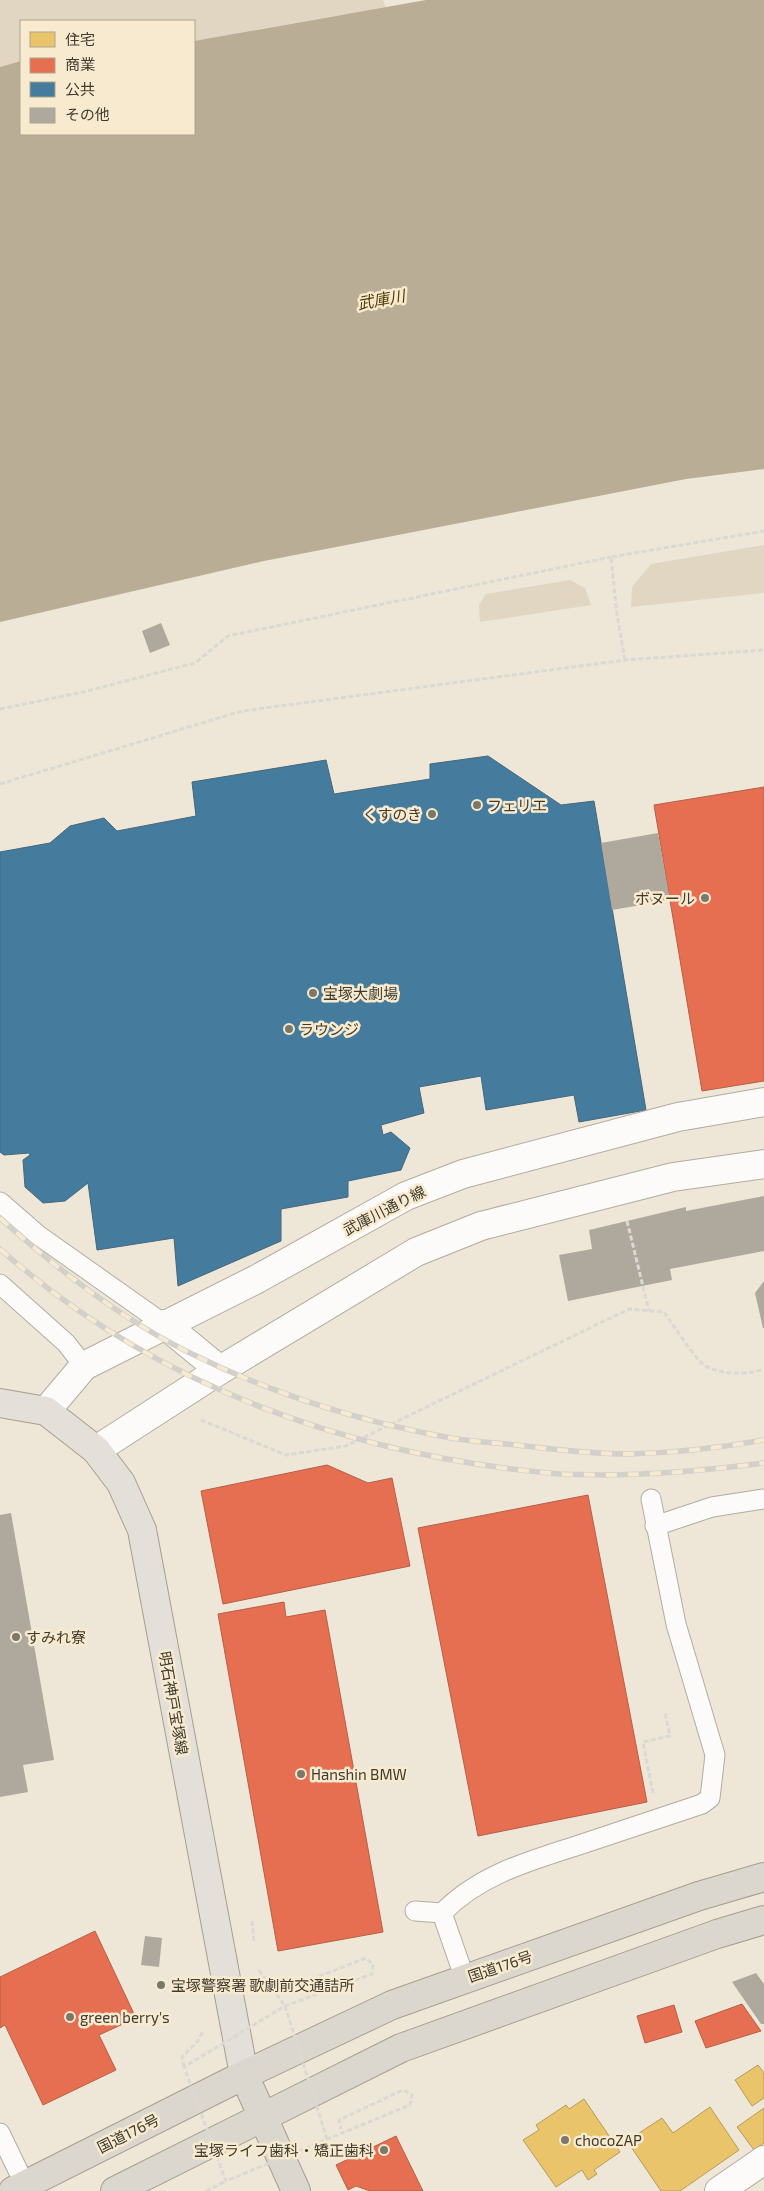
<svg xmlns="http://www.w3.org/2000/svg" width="764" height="2191" font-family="'Exo 2','Noto Sans JP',sans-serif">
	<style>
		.green { fill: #e1d6c1 }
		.water { fill: #baad95 }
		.homes { fill: #e9c46a; stroke: #b69b59 }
		.shops { fill: #e76f51; stroke: #b55f47 }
		.public { fill: #457b9d; stroke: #44687c }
		.building { fill: #afa89d }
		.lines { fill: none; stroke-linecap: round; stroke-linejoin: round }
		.service-casing { stroke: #b2aca1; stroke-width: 21 }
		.minor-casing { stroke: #b2aca1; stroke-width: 30 }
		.primary-casing { stroke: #a69e8d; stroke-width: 30 }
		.trunk-casing { stroke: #a69e8d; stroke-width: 30 }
		.path { stroke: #dbd9d4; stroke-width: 3; stroke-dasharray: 5 2.5; stroke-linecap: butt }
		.service { stroke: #fcfbf9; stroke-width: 19 }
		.minor { stroke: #fcfbf9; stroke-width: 28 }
		.primary { stroke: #e4e0d9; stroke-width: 28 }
		.trunk { stroke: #dcd7ce; stroke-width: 28 }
		.rail-casing { stroke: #d2d0cb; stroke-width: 5.5 }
		.rail { stroke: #f7eace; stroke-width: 4; stroke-dasharray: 11; stroke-linecap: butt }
		.path-bridge { stroke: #dbd9d4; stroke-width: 3; stroke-dasharray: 5 2.5; stroke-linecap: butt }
		.poi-dot { fill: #7d776a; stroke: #f7eace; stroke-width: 2 }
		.labels { text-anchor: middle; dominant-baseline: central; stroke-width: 5; stroke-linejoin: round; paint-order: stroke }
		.poi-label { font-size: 15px; fill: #403b30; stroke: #f7eace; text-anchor: start }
		.street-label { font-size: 15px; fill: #403b30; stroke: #f7eace }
		.water-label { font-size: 16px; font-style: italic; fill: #513c05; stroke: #f7eace }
	</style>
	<rect width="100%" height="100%" fill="#eee6d7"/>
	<path class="green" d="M 0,0 L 383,0 L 386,9 L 340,15 L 194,41 L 194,21 L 21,21 L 21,61 L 0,67 Z
		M 764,545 L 764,593 L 631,607 L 632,587 L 651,564 Z
		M 570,580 L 585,588 L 591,605 L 480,622 L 479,605 L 486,594 Z"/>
	<path class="water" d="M 426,0 L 764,0 L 764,469 L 686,479 L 264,561 L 0,622 L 0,67 L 21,61 L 21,134 L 194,134 L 194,41 Z"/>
	<path class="homes" d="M 758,2065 L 764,2073 L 764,2098 L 752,2106 L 735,2080 Z
		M 584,2099 L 620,2152 L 594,2170 L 597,2174 L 588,2180 L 582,2170 L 556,2187 L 523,2140 L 539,2130 L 536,2125 L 566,2105 L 569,2109 Z
		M 710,2107 L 739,2150 L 680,2191 L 661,2191 L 627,2141 L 662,2118 L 673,2133 Z
		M 764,2108 L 764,2143 L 754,2150 L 737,2127 Z"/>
	<path class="shops" d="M 764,787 L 764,1081 L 702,1091 L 654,805 Z
		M 327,1465 L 368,1483 L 392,1478 L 410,1566 L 223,1604 L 201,1491 Z
		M 588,1495 L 647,1802 L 478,1836 L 418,1528 Z
		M 284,1602 L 286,1617 L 325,1610 L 383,1932 L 278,1951 L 218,1614 Z
		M 95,1931 L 136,2018 L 99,2035 L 116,2070 L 43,2105 L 5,2025 L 0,2028 L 0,1977 Z
		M 742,2004 L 761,2031 L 706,2048 L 695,2021 Z
		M 674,2005 L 682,2032 L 645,2043 L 637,2016 Z
		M 396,2136 L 423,2191 L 370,2191 L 356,2186 L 348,2190 L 336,2165 Z"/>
	<path class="public" d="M 488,756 L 561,805 L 594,801 L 646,1110 L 579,1122 L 574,1095 L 486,1110 L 481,1076 L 419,1087 L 424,1113 L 381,1125 L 383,1135 L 391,1132 L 410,1148 L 401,1170 L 348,1181 L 348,1197 L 281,1209 L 281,1241 L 178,1286 L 174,1238 L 97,1250 L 88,1183 L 65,1201 L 43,1203 L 25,1187 L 23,1160 L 30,1155 L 29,1153 L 4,1155 L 0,1152 L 0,852 L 50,843 L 70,826 L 104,818 L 117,831 L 196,816 L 192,782 L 326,760 L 334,794 L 430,779 L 430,764 Z"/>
	<path class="building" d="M 161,623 L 170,645 L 150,653 L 142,631 Z
		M 658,833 L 670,900 L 612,910 L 601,843 Z
		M 764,1196 L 764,1251 L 670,1269 L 672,1280 L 568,1301 L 559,1255 L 592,1249 L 589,1230 L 686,1207 L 686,1211 Z
		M 764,1281 L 764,1328 L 763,1328 L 755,1293 Z
		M 11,1513 L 54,1760 L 23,1765 L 28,1792 L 0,1797 L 0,1515 Z
		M 145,1936 L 162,1938 L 159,1967 L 141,1965 Z
		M 756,1973 L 764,1984 L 764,2024 L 761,2024 L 732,1982 Z"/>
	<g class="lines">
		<g class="service-casing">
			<path id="service" d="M 0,1202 L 38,1235 L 164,1324
				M 0,1284 L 66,1343 L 84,1366
				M 655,1526 L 712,1507 L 764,1499
				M 415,1911 L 442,1913
				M 465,1979 L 442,1913 C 481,1873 533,1860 585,1843 C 624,1830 663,1817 702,1804 L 710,1798 L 715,1755 L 676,1624 L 651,1499
				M 0,2133 L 25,2185"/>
		</g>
		<g class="minor-casing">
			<path id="minor" d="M 164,1324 L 220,1370
				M 46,1411 L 84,1366 L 257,1279 L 406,1196 L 463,1174 L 678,1117 L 764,1102
				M 96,1450 L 220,1370 L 416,1252 L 481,1226 L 673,1177 L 764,1164
				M 719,2191 L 764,2160"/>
		</g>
		<g class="primary-casing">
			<path id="primary" d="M 0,1403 L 46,1411 L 96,1450 L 121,1483 L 142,1530 L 244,2075"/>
		</g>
		<g class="trunk-casing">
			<path id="trunk" d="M 244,2075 L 296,2191
				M 13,2191 L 244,2075 L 392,2005 L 699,1896 L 764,1877
				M 115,2191 L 401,2048 L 717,1934 L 764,1920"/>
		</g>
		<path class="path" d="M 625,660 L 617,615 L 611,557 L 764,531
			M 0,709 L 83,692 L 195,663 L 228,636 L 611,557
			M 0,784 L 242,711 L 625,660 L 764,650
			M 627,1221 L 649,1311
			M 201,1420 L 286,1455 L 346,1446 L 629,1309 L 664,1312 C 671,1322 696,1360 704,1365 C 719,1375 748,1375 764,1369
			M 653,1793 L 643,1742 L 670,1736 L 665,1712
			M 252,1921 L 254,1942
			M 259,1970 L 285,2006
			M 184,2067 L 182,2057 L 198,2041 L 203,2031
			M 206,2191 L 226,2181"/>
		<use href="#service" class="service"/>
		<use href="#minor" class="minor"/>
		<use href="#primary" class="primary"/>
		<use href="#trunk" class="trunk"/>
		<g class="rail-casing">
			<path id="rail" d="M 0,1218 C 57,1269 120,1318 188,1352 C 270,1393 361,1422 451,1438 C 475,1442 501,1443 525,1446 C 559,1450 594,1454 628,1454 C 674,1453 719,1448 764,1440
				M 0,1249 C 157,1388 352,1456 559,1474 C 572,1475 586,1474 600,1475 C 655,1475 710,1470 764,1463"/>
		</g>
		<use href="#rail" class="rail"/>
		<path class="path-bridge" d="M 296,1992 L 299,1984 L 366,1958 L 373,1965 L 372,1974 L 285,2006 L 184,2067 L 226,2181 L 410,2105 L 412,2095 L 403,2090 L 339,2120 L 341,2129
			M 285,2006 L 327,2139"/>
	</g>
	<g class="poi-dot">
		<circle cx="477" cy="805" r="5"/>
		<circle cx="432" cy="814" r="5"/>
		<circle cx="705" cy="898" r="5"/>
		<circle cx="313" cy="993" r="5"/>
		<circle cx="289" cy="1029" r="5"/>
		<circle cx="16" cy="1637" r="5"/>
		<circle cx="301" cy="1774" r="5"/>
		<circle cx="161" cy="1985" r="5"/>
		<circle cx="70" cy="2017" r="5"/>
		<circle cx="565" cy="2140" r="5"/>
		<circle cx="384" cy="2150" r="5"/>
	</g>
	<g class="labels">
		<g class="poi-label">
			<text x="487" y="805">フェリエ</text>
			<text x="422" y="814" text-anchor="end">くすのき</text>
			<text x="695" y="898" text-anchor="end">ボヌール</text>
			<text x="323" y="993">宝塚大劇場</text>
			<text x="299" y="1029">ラウンジ</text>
			<text x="26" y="1637">すみれ寮</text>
			<text x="311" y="1774">Hanshin BMW</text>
			<text x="171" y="1985">宝塚警察署 歌劇前交通詰所</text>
			<text x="80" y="2017">green berry's</text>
			<text x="575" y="2140">chocoZAP</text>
			<text x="374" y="2150" text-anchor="end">宝塚ライフ歯科・矯正歯科</text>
		</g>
		<g class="street-label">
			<text transform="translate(384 1210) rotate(-27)">武庫川通り線</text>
			<text transform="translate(174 1703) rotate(80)">明石神戸宝塚線</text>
			<text transform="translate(500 1966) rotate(-19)">国道176号</text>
			<text transform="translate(128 2133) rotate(-27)">国道176号</text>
		</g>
		<g class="water-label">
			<text transform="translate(381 299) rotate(-10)">武庫川</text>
		</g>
	</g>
	<rect x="20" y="20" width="175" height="115" fill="#f7eace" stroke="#aea48f"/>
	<rect x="30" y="32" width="25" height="15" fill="#e9c46a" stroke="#aea48f"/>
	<text x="65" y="45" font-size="15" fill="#403b30">住宅</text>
	<rect x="30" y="58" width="25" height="15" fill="#e76f51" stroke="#aea48f"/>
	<text x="65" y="70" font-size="15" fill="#403b30">商業</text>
	<rect x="30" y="82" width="25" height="15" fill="#457b9d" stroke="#aea48f"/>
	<text x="65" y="95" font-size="15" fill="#403b30">公共</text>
	<rect x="30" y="108" width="25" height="15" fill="#afa89d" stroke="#aea48f"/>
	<text x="65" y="120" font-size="15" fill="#403b30">その他</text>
</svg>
